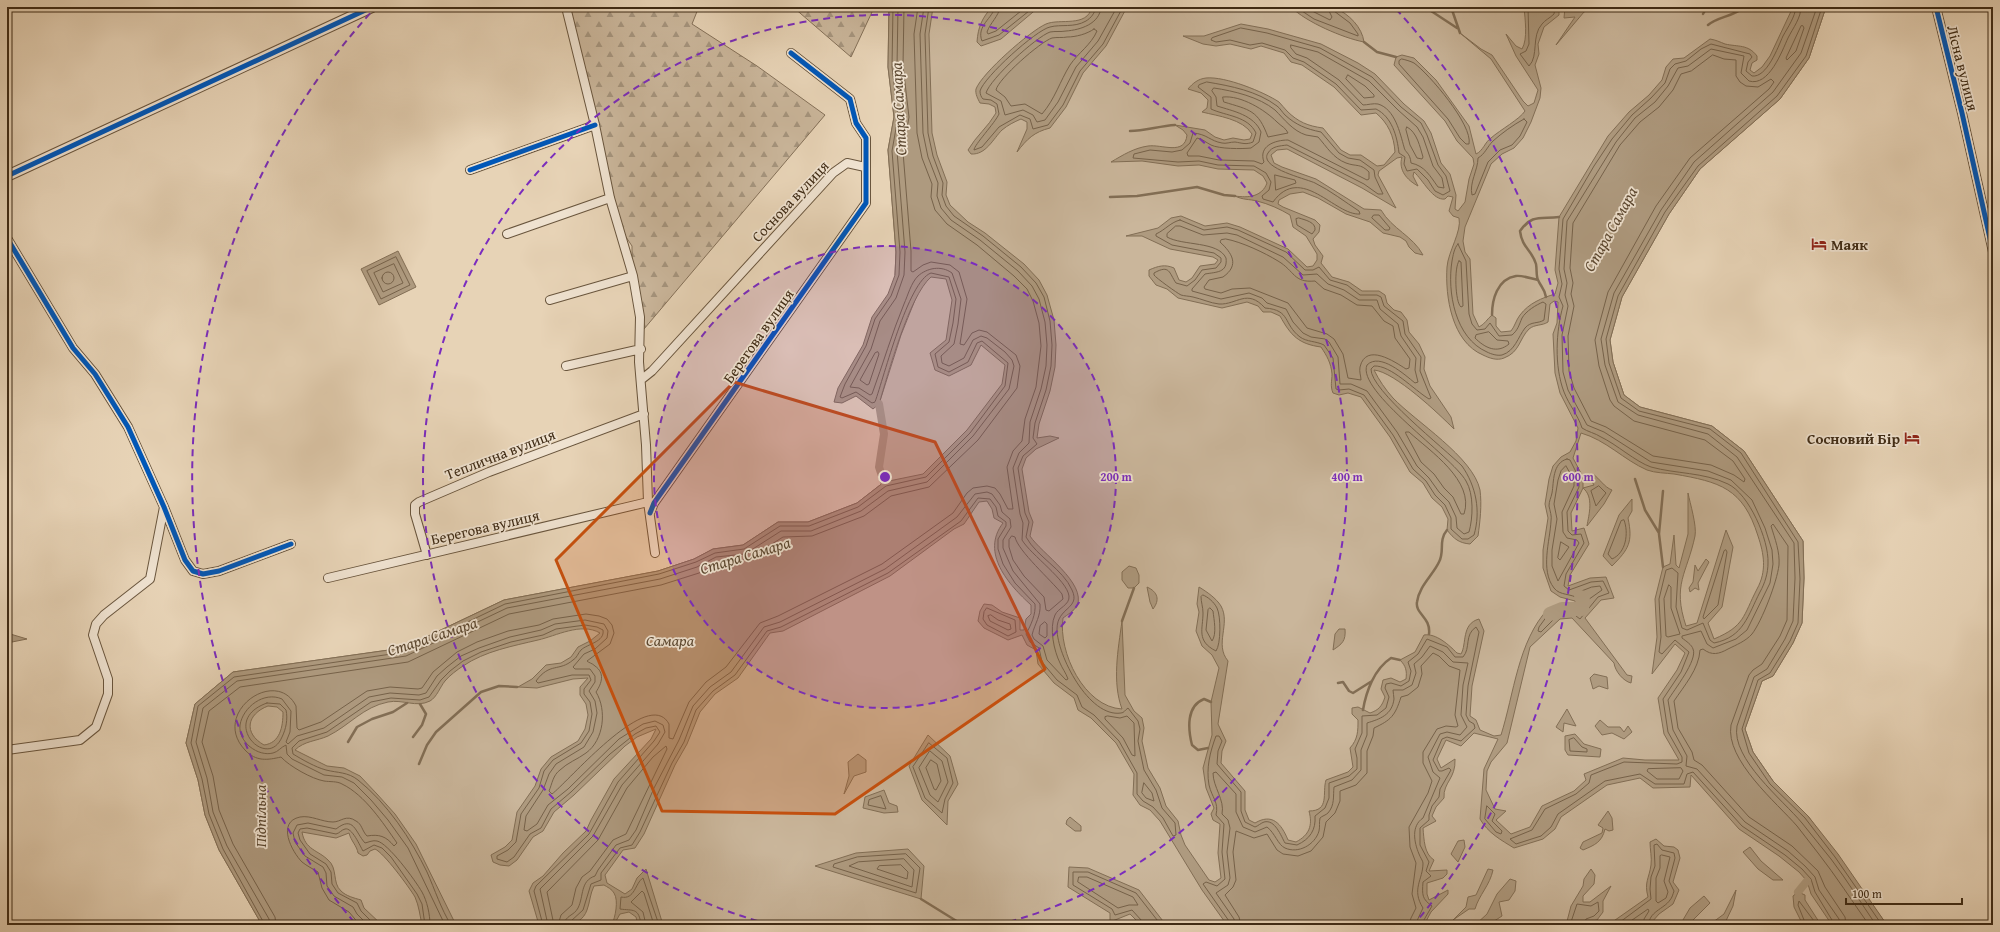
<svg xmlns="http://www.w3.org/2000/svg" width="2000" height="932" font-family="'Gentium Book Plus',serif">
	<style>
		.forest { fill: url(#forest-firs); stroke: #847058 }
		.green { fill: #cab69b; stroke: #847058 }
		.water { fill: #ae9a7f; stroke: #826e55; fill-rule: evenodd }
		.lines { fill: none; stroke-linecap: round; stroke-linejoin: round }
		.shore { stroke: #76624a; stroke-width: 1 }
		.stream { stroke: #826e55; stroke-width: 2.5 }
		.canal { stroke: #ae9a7f; stroke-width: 8 }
		.river { stroke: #ae9a7f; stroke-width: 14 }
		.minor-casing { stroke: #69553d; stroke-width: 10 }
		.tertiary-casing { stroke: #69553d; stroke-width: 12 }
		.minor { stroke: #efe2d0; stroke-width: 8 }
		.tertiary { stroke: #efe2d0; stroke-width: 10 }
		.cycleway-casing { stroke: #efe2d0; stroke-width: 8 }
		.cycleway { stroke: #0057b8; stroke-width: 5 }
		.marked { fill: #c6500e; fill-opacity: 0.2; stroke: #c6500e; stroke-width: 3; stroke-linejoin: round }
		.ring { fill: none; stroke: #7b2cbf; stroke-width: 2; stroke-dasharray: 7 5 }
		.labels { text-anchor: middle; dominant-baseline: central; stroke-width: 3.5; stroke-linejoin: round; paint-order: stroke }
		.street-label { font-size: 15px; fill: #3f2b15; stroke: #efe2d0 }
		.poi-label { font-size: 15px; font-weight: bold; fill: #3f2b15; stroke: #efe2d0; text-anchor: start }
		.water-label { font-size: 16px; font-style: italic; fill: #5b4730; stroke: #efe2d0 }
		.centre { fill: #7b2cbf; stroke: #efe2d0; stroke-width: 2 }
		.ring-label { font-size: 12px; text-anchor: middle; font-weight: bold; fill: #7b2cbf; stroke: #efe2d0; stroke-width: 3.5; stroke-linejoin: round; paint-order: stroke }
	</style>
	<defs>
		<pattern id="forest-firs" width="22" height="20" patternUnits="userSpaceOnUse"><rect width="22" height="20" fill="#cab69b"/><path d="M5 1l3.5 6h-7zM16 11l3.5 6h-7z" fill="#a5947d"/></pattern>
	</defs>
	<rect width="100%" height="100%" fill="#e7d3b6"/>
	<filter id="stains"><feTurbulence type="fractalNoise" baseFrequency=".005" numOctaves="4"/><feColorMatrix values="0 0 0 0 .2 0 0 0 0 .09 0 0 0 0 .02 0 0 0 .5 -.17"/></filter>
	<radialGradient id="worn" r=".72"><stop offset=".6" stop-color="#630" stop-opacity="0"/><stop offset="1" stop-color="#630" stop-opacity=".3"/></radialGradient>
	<path class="forest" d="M 568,7 L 703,7 L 698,9 L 692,24 L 757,66 L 825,115 L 644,329 L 632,261 L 632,246 L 622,231 L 608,177 Z
		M 793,7 L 872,7 L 872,12 L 851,57 Z"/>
	<path class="green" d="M 889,7 L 1826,7 L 1809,58 L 1780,99 L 1700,169 L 1669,214 L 1622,297 L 1610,340 L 1613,362 L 1624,395 L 1640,407 L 1712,426 L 1744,451 L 1803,541 L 1804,578 L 1802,623 L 1793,643 L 1773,676 L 1762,681 L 1745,729 L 1753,752 L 1773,781 L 1808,816 L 1887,925 L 262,925 L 219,850 L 205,815 L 198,780 L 186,743 L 195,704 L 233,672 L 403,648 L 504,600 L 658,571 L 694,559 L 713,549 L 743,545 L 778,522 L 808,522 L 857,503 L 884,482 L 879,467 L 884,434 L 879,404 L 901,335 L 917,295 L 895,275 L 896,252 L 888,150 L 894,117 L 888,67 Z"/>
	<path class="water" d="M 889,7 L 933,7 L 929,34 L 932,133 L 937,155 L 947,182 L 946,195 L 950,205 L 968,222 L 985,233 L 1024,264 L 1039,280 L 1047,295 L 1054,320 L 1056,345 L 1055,367 L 1050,391 L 1039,424 L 1037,438 L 1050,436 L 1059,438 L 1036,449 L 1026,458 L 1022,469 L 1029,512 L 1033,522 L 1030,536 C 1041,553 1087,583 1077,606 C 1074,611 1067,615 1063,618 C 1058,652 1084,707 1122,709 C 1112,682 1118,650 1122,621 L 1125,695 L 1134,711 L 1142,718 L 1144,728 L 1142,741 L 1148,768 L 1160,788 L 1166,806 L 1178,821 L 1181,835 L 1185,845 L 1209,880 L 1215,882 L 1221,878 L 1218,853 L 1220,824 L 1213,820 L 1211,814 L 1214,808 L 1206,788 L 1203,768 L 1212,735 L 1211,702 L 1219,668 L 1212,655 L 1202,646 L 1196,631 L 1199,612 L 1197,604 L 1199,587 C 1207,592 1216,598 1221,606 C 1231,624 1214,644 1228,661 L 1218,724 L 1226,741 L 1222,751 L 1221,763 L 1245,791 L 1245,810 L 1249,820 L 1255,823 C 1272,813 1281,823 1288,840 L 1296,842 C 1309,835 1313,826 1309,811 C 1330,811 1322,793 1326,780 L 1348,772 L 1353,767 L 1350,748 C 1358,739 1358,731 1358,720 L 1352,714 L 1352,708 L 1358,707 L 1370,713 C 1379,710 1382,706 1385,697 L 1381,689 L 1383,680 L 1391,678 L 1400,682 L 1406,679 C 1407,671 1406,666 1400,660 L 1415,652 L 1424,635 C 1436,633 1449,645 1457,653 L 1461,654 C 1467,644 1461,624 1479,619 L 1484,631 L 1472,686 L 1470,716 L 1476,720 L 1480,730 L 1494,736 L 1501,735 C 1514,694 1518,641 1548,609 L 1564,606 L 1569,611 L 1575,612 L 1577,607 L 1575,601 L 1560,597 L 1551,591 L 1543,568 L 1543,550 L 1548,518 L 1545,504 L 1549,479 L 1553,466 L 1561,457 L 1570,452 L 1576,441 L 1578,428 L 1560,393 L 1555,373 L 1553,334 L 1557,323 L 1558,302 L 1554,301 L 1550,304 L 1548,322 C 1542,326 1535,324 1529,329 C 1519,339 1520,352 1504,358 C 1497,361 1489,358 1483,355 C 1452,342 1445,297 1447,267 C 1448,252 1462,231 1459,218 L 1453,216 L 1449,211 L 1453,197 L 1448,196 L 1445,199 C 1433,201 1423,180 1414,172 L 1413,176 L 1418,186 C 1407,180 1398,170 1402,157 L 1397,158 L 1379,171 L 1378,175 L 1396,208 L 1362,188 L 1287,149 L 1277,150 L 1271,155 L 1274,163 L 1282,167 L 1316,179 L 1364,209 L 1381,210 C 1392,229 1413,236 1423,255 L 1415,253 L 1409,247 L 1406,241 L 1400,237 L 1383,233 L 1370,222 L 1346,214 L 1318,198 L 1303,192 L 1290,194 L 1279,200 L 1278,204 L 1283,207 L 1315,220 L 1320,225 L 1319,232 L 1313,239 L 1315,245 L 1323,256 L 1321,263 L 1332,277 L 1349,282 L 1362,291 L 1379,291 L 1385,295 L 1387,303 L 1394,310 L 1401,312 L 1407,320 L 1409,332 L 1419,344 L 1425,357 L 1424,369 L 1430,386 L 1451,417 L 1454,429 C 1439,414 1395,372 1374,370 C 1379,380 1385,389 1393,398 C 1416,422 1473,457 1480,490 C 1482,505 1480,522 1478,536 L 1470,544 C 1459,543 1454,539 1447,530 L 1448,519 L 1442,507 L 1432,498 L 1423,483 L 1410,472 L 1390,437 L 1361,397 L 1348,393 L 1339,395 L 1333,393 C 1330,386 1332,381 1332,374 C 1331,363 1327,356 1321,347 C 1299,344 1291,336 1280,316 L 1271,312 L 1263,312 L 1258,306 L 1247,302 L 1222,308 L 1178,298 L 1167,289 L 1156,285 L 1149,276 L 1149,270 C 1158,266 1165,264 1174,268 L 1179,280 L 1186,282 L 1192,278 L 1200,266 L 1215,264 L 1218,260 L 1213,257 L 1170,249 L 1142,236 L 1126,236 L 1158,228 L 1171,218 L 1181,216 L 1205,226 L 1227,223 L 1240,227 L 1288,249 L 1307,267 L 1313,266 L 1317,260 L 1317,254 L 1306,236 L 1293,227 L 1290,215 C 1280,209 1269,204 1257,201 C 1249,199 1243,200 1235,196 C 1248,198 1262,197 1267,183 L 1263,176 L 1254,170 L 1218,169 L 1199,165 L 1178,166 L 1142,161 L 1111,162 C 1123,155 1134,148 1148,146 C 1162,144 1185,156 1187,135 L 1183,130 L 1175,125 L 1205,130 L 1215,137 L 1224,140 L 1233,138 L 1244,140 L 1250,139 L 1252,134 C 1243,119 1218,116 1202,112 L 1207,108 L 1208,100 L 1201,93 L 1188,89 C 1193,83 1198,79 1206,78 C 1225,76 1264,92 1279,102 C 1282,105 1284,108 1287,111 C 1298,122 1308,126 1323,128 L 1341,150 L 1350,155 L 1361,155 L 1377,166 L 1384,165 L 1395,152 C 1394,136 1388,123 1376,113 L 1361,115 L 1334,87 L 1302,65 L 1291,62 L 1284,53 L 1261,46 L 1251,49 L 1230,44 L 1216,46 L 1203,44 L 1183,36 L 1204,36 L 1241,24 L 1268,29 L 1321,44 L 1358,63 L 1375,74 L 1404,104 L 1424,121 L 1431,133 L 1441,163 L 1450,174 L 1456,195 L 1455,209 L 1458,211 L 1465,202 L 1469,179 L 1474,164 L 1473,158 L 1457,141 L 1445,121 L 1394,65 L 1396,57 L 1402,55 L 1414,58 L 1436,80 L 1469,126 L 1476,154 C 1483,151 1485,142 1491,138 C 1500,130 1520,119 1525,111 L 1491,59 L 1460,33 L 1481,49 L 1492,55 L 1523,101 L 1528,106 L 1534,103 L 1538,90 L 1516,56 L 1506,34 L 1516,46 L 1522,49 C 1528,39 1525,19 1524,7 L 1559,7 L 1559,15 L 1544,27 L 1538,44 L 1539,54 L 1535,65 L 1541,88 L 1540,98 L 1531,122 L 1523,138 L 1514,148 L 1502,154 L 1491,164 L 1465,227 L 1463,241 L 1465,252 L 1470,259 L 1473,314 L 1479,327 C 1485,324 1487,319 1492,315 L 1496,318 L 1496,326 L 1501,332 L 1511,331 C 1515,326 1516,320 1520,315 C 1529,303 1542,298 1555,294 L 1558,283 L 1555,270 L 1559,217 L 1591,164 L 1608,136 L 1629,112 L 1649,95 L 1662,80 L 1666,67 L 1673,59 L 1684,58 L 1710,39 C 1716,40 1720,42 1725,44 C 1738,47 1748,44 1757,56 L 1757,60 L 1752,63 L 1750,70 L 1754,73 L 1762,67 L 1770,56 L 1793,7 L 1826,7 L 1809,58 L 1780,99 L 1700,169 L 1669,214 L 1622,297 L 1610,340 L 1613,362 L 1624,395 L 1640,407 L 1712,426 L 1744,451 L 1803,541 L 1804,578 L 1802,623 L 1793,643 L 1773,676 L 1762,681 L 1745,729 L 1753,752 L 1773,781 L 1808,816 L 1838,854 L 1887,925 L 1832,925 L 1811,894 L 1807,881 L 1799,872 L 1779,856 L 1739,829 L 1691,775 L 1690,787 L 1653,788 L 1640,778 L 1607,785 L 1561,817 L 1555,829 L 1543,839 L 1514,848 C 1501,840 1488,833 1480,819 L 1484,769 L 1498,739 L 1474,733 L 1461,746 L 1446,740 L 1437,759 L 1441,768 L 1455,759 C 1456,779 1443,782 1444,798 L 1436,807 L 1432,816 L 1436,821 L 1423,828 C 1424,839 1424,854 1434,860 L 1429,871 L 1447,870 L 1447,874 L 1443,878 L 1427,883 L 1427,894 L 1429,900 L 1448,890 L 1448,894 L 1431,912 L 1424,925 L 1227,925 L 1202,890 L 1160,821 L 1150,810 L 1140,805 L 1133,795 L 1134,774 L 1116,743 L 1091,718 L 1078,710 L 1074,698 L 1054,683 L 1038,664 L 1036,650 L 1027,645 L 1022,635 L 1008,640 L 984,628 L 978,621 L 980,611 L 984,604 L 992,605 L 1002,612 L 1020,618 L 1020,630 L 1024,630 L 1026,619 L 1031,614 L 1031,605 C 1009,585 980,553 1003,523 L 994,518 L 992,509 L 987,501 L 979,502 L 964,524 L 954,529 L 890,576 L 783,631 L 770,633 L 738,678 L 715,694 L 700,712 L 687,744 L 675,765 L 644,834 L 635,848 L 623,850 L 605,875 L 607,883 L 625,894 L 632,889 L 637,878 L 646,869 L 663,925 L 638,925 L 636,917 L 629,912 L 620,914 L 616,921 L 616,925 L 612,925 C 615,917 619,901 614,893 C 612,889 607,887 604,885 L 594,886 C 590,894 590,902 587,910 C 580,930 555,925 539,925 L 529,891 L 533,883 L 543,876 L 563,853 L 586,831 L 591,820 L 614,779 L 651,739 L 656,729 L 637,737 L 625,746 L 574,795 L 554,812 L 543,831 L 533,837 L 517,860 L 509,866 L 500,865 L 493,862 L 491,855 L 505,847 L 512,840 L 517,812 L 535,786 L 541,769 L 551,757 L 578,741 L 585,729 L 588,715 L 586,704 L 580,695 L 580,687 L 588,678 L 573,679 L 537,688 L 518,687 L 532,679 L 546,665 L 561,663 L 571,657 L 578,647 L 590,641 L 600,633 C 581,622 556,636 538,640 C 513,646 485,651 463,666 C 457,670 450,675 445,681 C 440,687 437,697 430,701 C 416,708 403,699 388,702 C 363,707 350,725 328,736 C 317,741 304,741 295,750 L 327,766 L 344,768 L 360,776 L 377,794 L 395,814 L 416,844 L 456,925 L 422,925 C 420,916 419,906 415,897 C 409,887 384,853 375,849 L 370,851 L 367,855 L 363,856 L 358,853 C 357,846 351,841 349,833 L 336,838 L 302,832 C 305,850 318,850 328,860 C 338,868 332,883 341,891 C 346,896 354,898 361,900 L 364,908 L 382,925 L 262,925 L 219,850 L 205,815 L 198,780 L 186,743 L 195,704 L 233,672 L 403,648 L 504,600 L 658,571 L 694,559 L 713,549 L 743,545 L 778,522 L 808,522 L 857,503 L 884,482 L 923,474 L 967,430 L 1002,384 L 1005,365 L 981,345 L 971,365 L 949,376 L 935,370 L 930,353 L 946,340 L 952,300 L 946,279 L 931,277 C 909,296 888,374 879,404 L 873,409 L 856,396 L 842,403 L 834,402 L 838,388 L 863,345 L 872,317 L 888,294 L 895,275 L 896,252 L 888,150 L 894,117 L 888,67 ZM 1581,433 C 1606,440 1624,460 1647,470 C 1655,473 1666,473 1674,474 C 1720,482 1743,488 1758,536 C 1764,554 1767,571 1757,589 C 1743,616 1745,626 1714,639 L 1708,623 L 1722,607 L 1733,547 L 1726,530 L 1697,623 L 1686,626 C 1672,584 1687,574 1695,536 C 1697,526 1690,503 1688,493 L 1688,534 L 1679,568 L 1676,565 L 1674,535 L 1670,564 L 1663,567 L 1655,599 L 1657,637 L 1652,674 L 1675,644 L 1685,653 L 1677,670 L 1658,698 L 1664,734 L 1679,760 L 1645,760 L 1623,758 L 1584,774 L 1586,780 L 1574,791 L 1542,806 L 1530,827 L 1511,834 L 1496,820 L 1506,811 L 1495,809 L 1486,790 L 1487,771 L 1491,762 L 1507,743 L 1530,647 L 1560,619 L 1572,618 L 1614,663 C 1615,671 1623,681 1631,683 L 1632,676 L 1627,675 L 1585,618 L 1601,600 L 1614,598 L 1606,577 L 1590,578 L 1568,586 L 1570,575 L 1589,544 L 1584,528 L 1572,531 L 1571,513 L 1583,488 C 1594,497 1589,514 1587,526 L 1604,504 L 1612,490 C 1604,487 1600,479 1593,474 L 1588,475 L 1594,485 L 1583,488 L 1583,477 L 1573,458 ZM 268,706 L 277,707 L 283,712 C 283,727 280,743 264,745 C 243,733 247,714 268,706 Z
		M 992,7 L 1039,7 L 1001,39 L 981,46 L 977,42 C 978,27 982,18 992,7 Z
		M 1092,7 L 1127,7 L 1106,46 L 1083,73 L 1066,107 L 1050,128 C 1034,132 1027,139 1017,152 L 1027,129 L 1027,122 L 1021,119 C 1014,122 1008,125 1002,130 C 993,139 986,155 971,154 L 968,150 C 976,136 988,127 996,113 L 995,107 L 989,104 L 980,103 C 978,99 975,94 976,89 C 982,73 1030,31 1046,24 C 1060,18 1087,28 1092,7 Z
		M 1291,7 C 1301,7 1326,4 1335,8 C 1349,14 1362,27 1364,42 C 1343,38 1306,22 1291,7 Z
		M 1565,7 L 1593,7 L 1584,12 L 1556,45 L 1575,17 L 1564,18 Z
		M 398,251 L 416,287 L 379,305 L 361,269 Z
		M 1632,499 L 1632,511 L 1628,518 C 1633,542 1629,549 1612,566 L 1603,556 L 1619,515 Z
		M 1706,559 L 1709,562 L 1698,583 L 1699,590 L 1695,588 L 1690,592 L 1689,588 L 1693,582 L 1695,565 L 1698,571 Z
		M 1129,566 L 1136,568 L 1139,575 L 1139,583 L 1134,588 L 1128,588 L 1122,580 L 1122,572 Z
		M 1147,587 C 1158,592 1160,600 1153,609 L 1150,602 Z
		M 1339,629 L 1345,629 C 1346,641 1342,644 1333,650 L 1335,634 Z
		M 7,633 L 27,639 L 7,643 Z
		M 1594,674 L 1607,677 L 1608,689 L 1599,686 L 1593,689 L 1590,678 Z
		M 1567,709 L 1576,726 L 1564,723 L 1563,732 L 1556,727 Z
		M 1600,720 L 1608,727 L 1620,727 L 1624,732 L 1628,726 L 1632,732 L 1624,739 L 1612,733 L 1602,735 L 1595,726 Z
		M 1575,734 L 1584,744 L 1601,749 L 1600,757 L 1568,755 L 1565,750 L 1565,736 Z
		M 928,735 L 950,756 L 958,784 L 948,801 L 947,825 L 922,800 L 909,766 Z
		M 858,754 L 866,760 L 866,772 L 854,776 L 844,794 L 849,776 L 848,762 Z
		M 884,790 L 889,803 L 897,806 L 898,812 L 884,813 L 863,808 L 865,797 Z
		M 1608,811 L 1612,818 L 1613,830 L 1609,831 L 1605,829 C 1602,842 1595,845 1583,850 L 1580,848 L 1583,842 L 1602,833 L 1603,828 L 1598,825 Z
		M 1070,817 L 1081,826 L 1081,831 L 1075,831 L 1066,824 L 1067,820 Z
		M 1656,839 L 1664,846 L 1674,847 L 1678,850 L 1680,858 L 1673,882 L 1679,890 L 1673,904 L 1659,914 L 1652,922 L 1653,925 L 1608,925 L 1648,897 C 1644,882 1649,879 1651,865 C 1652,858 1650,849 1650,842 Z
		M 1464,840 L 1465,847 L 1458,862 L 1451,854 L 1458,841 Z
		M 1750,847 L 1761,861 L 1783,880 L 1773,880 L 1758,869 L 1743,852 Z
		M 908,849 L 924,866 L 921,899 L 815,866 L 856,853 Z
		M 1069,867 L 1088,868 L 1139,890 L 1166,925 L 1141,925 L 1130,914 L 1110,922 L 1110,913 L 1068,887 Z
		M 1488,869 L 1493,870 C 1490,885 1479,895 1475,909 L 1469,909 L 1453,920 L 1466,907 L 1468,897 L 1476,895 Z
		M 1591,869 L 1595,875 L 1594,884 L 1583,896 L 1583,902 L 1590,902 L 1611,886 L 1603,901 L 1603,912 L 1597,920 L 1588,922 L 1588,925 L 1566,925 L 1571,906 L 1583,886 L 1584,879 Z
		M 1510,879 L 1516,881 L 1515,891 L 1509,900 L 1499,902 L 1502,916 L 1488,925 L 1475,925 L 1487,914 L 1497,894 Z
		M 1736,890 L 1733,906 L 1724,925 L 1709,925 L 1724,914 Z
		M 1798,892 L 1805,895 L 1805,900 L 1821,925 L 1803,925 L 1794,907 L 1793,896 Z
		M 1704,896 L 1710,903 L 1688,925 L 1680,925 L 1690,908 Z"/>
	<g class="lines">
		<path class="shore" d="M 995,7 C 993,18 976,26 982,41 L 999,35 L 1034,7
			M 1000,7 C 999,16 990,23 987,32 L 988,34 L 996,31 L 1026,7
			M 1096,7 C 1095,13 1091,18 1086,21 C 1074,28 1061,24 1050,27 C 1036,30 984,77 980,91 C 980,94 981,97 983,99 L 991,100 L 997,104 L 999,114 C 995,123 974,145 974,150 L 982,147 L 999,127 L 1020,115 L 1030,119 L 1033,129 L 1048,125 L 1063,105 L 1080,71 L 1103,44 L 1123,7
			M 1101,7 C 1100,24 1080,30 1066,31 C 1061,32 1055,31 1050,32 C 1036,37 990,79 986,93 L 1001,101 L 1005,115 L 1023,110 L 1033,115 L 1037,122 L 1045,120 L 1058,102 L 1076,67 L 1098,41 L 1117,7
			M 1296,7 L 1314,19 L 1358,36 L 1358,34 L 1350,23 L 1334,11 L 1332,7
			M 1304,7 L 1330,20 L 1332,17 L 1327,7
			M 1528,7 L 1529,44 L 1526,51 L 1520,54 L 1529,66 C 1539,56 1531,36 1542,24 C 1545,20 1550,18 1554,14 L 1555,7
			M 1796,7 C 1795,17 1788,27 1783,36 C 1778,47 1767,78 1752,76 L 1746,71 L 1748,62 L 1752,57 L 1750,54 L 1711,44 L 1701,49 L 1686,61 L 1675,64 L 1670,69 L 1665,83 L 1651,98 L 1632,115 L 1612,139 L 1594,166 L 1563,219 L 1559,269 L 1562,284 L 1559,297 L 1563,306 C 1556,331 1554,366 1564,392 C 1569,405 1578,415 1582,428 C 1588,432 1595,433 1601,437 C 1616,444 1636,462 1651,467 C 1676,474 1703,472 1728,484 C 1749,494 1769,540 1768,563 C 1768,573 1765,583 1760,592 C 1748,615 1744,637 1714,643 L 1710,640 L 1703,623 L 1687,630 L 1682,628 L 1676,607 L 1678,573 L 1672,568 L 1666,570 L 1659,599 L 1661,637 L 1659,652 L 1662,654 L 1675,640 L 1689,652 L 1681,672 L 1663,699 L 1668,732 L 1682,757 L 1682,762 L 1677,764 L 1624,762 L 1591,775 L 1589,783 L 1576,794 L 1545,809 L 1532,830 L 1510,839 L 1516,844 L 1541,836 L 1551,827 L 1558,814 L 1605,781 L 1640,774 L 1655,784 L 1684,784 L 1687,774 L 1693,772 L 1742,826 L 1785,855 L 1802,869 L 1811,879 L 1815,892 L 1835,925
			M 1801,7 C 1801,18 1793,28 1788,38 C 1782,51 1769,87 1749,81 L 1741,73 L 1744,56 L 1711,49 L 1688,66 L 1678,68 L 1668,86 L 1655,102 L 1635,118 L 1616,142 L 1567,221 L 1564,269 L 1567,283 L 1565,295 L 1568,306 L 1562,335 L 1563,372 L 1568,390 L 1587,425 L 1604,432 L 1651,462 L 1708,471 L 1731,480 L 1752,500 L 1765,528 L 1772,550 L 1773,564 L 1770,583 L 1747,630 L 1736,639 L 1713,648 L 1707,644 L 1701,631 L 1682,636 L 1682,638 C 1686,641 1692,645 1693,649 C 1698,660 1674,690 1668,700 L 1673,730 L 1687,756 L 1686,766 L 1697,769 L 1745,822 L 1788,851 L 1805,866 L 1815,877 L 1819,890 L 1839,919 L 1840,925
			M 1817,7 L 1801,53 L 1773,92 L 1694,162 L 1661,210 L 1614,293 L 1601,339 L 1605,365 L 1618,402 L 1638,415 L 1708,434 L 1737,457 L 1794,543 L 1795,578 L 1793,621 L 1785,639 L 1767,669 L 1754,677 L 1737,726 C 1731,759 1783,800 1802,823 C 1812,835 1821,847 1831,859 C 1847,880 1861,903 1876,925
			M 1822,7 L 1806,56 L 1777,96 L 1698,166 L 1665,212 L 1618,296 L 1606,339 L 1609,363 L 1621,398 L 1639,411 L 1710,429 L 1741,453 L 1798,542 L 1800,579 L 1798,623 L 1790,641 L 1770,673 L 1758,680 L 1742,729 L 1749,753 L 1770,784 L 1805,818 L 1835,857 L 1882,925
			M 1803,26 L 1804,28 L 1796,51 L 1787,60 L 1786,58 L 1801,26 Z
			M 1241,28 L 1267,33 L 1320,48 L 1372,77 L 1401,107 L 1421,123 L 1427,135 L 1438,165 L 1446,176 L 1450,191 L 1443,195 L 1435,191 L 1428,180 L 1417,169 L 1407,171 L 1404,164 L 1405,157 L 1399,153 C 1397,136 1392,117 1376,109 L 1361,110 L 1336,84 L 1304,62 L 1293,58 L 1285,50 L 1262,43 L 1250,45 L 1230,40 L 1216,42 L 1211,40 L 1212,38 Z
			M 1094,29 L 1097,31 C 1091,45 1078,53 1070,65 C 1060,81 1055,99 1042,114 L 1025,104 L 1011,106 L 1005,97 L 996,90 C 998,79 1040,42 1052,38 C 1057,37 1063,38 1067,37 C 1076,37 1087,34 1094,29 Z
			M 1291,45 L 1318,52 L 1369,81 L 1398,110 L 1417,127 L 1423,137 L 1433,166 L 1442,178 L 1444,188 L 1438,187 C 1430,176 1425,166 1411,163 C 1410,152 1405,153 1404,147 C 1400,133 1395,109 1378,104 C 1374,103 1367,105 1363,105 L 1339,80 L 1307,58 L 1296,54 L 1291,48 Z
			M 1713,55 L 1724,59 L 1736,60 L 1736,76 L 1740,82 L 1746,86 L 1758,87 L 1771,79 L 1774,82 L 1769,89 L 1690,158 L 1656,206 L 1608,292 L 1595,340 L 1599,366 L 1610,400 L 1614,406 L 1634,421 L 1705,440 L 1733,461 L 1745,479 L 1744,482 L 1734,475 L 1711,465 L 1653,456 L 1606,427 L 1591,421 L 1574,388 L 1569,371 L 1568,336 L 1574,306 L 1571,294 L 1573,283 L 1570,268 L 1573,223 L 1620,145 L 1640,122 L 1659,107 L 1673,90 L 1681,74 L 1691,71 Z
			M 1402,59 C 1406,60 1410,61 1414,63 C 1429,74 1473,125 1469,144 L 1466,144 L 1460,138 L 1448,119 L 1399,64 L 1399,61 Z
			M 1348,75 L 1365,86 L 1374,95 L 1374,97 L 1364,98 L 1346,79 Z
			M 1207,82 C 1231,86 1257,91 1277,106 C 1280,108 1282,112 1285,115 C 1296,125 1306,129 1321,132 L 1339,153 L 1348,158 L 1360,160 L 1374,170 L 1375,177 L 1383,194 L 1378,194 L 1364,184 L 1287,145 C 1280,146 1272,146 1268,153 C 1258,168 1307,179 1315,183 C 1331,191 1345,202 1359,211 L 1360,214 C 1335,216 1301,163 1273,202 L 1263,199 L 1262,196 L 1269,190 L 1271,182 L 1266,173 L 1254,166 L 1218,165 L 1199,161 L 1178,162 L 1133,158 L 1134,154 L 1150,150 L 1172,152 L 1182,150 L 1190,143 L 1193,133 C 1207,134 1210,141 1222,143 C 1226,144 1230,142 1235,142 C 1242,143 1246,145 1253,142 L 1256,133 C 1248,116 1226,116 1211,109 L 1211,97 L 1198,87 L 1199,85 Z
			M 1214,88 C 1234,91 1259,97 1275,110 C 1284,119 1293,131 1306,135 C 1310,136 1314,136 1318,137 C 1327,147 1333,158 1346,163 C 1357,167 1360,163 1369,172 L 1369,179 L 1367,180 L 1288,140 C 1275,140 1258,146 1264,162 L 1262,164 L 1254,161 L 1219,160 L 1199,156 L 1188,156 L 1187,153 L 1197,138 C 1203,139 1205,142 1211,145 C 1219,149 1242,149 1251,148 L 1259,142 L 1261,132 C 1254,115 1233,111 1217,106 L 1216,97 L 1212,91 Z
			M 1223,97 C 1241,95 1265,110 1277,122 C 1281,126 1286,128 1288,133 L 1268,137 C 1258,110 1250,110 1224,102 Z
			M 1524,119 L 1527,122 L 1520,136 L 1512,145 L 1500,150 L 1488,162 L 1475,194 L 1472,195 C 1469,183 1478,170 1478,158 C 1485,154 1487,147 1493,141 C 1502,133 1513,125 1524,119 Z
			M 1407,127 C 1417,132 1420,147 1423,157 L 1422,159 L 1417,158 L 1410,145 L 1406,130 Z
			M 1275,175 L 1295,180 L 1296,183 L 1276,190 Z
			M 1374,215 L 1379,215 L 1390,228 L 1389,230 L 1385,230 L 1372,218 Z
			M 1299,218 C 1305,220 1316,222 1315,230 L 1312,234 L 1297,225 L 1296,219 Z
			M 1180,220 L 1204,230 L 1227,227 L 1238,230 L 1286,252 L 1305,270 L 1313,270 L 1319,267 L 1330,280 L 1347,285 L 1360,295 L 1377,295 L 1381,297 L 1384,306 L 1403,321 L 1405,334 L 1421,357 L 1420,371 L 1431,398 L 1429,399 C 1414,390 1391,365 1374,366 L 1371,369 C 1370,390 1445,449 1462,466 C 1476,486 1481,511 1474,535 L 1468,539 L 1462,539 L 1451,529 L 1451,518 L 1445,505 L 1435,495 L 1426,481 L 1413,469 L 1393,435 L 1364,395 L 1349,389 L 1339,390 L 1336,389 L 1333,358 L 1324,345 C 1316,341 1307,342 1300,337 C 1283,324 1291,310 1265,308 C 1247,288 1237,305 1219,304 C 1210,303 1202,299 1193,297 C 1189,296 1184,296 1181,295 C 1177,293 1156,278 1154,275 L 1154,273 C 1170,264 1169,273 1176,283 L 1187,286 L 1195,280 L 1202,270 L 1216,268 L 1221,262 L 1221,258 L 1214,253 L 1172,245 L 1156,236 L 1156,234 C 1165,230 1171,222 1180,220 Z
			M 1176,226 L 1180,226 L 1203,235 L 1227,233 L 1237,235 L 1283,257 L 1303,275 L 1317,274 L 1328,284 L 1344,290 L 1359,300 L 1377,300 L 1380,309 L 1398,324 L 1401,336 L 1416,358 L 1415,370 L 1418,382 L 1415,383 C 1405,375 1380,352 1367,365 C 1356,391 1452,456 1466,481 C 1474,494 1473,518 1469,532 L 1464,534 L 1457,528 L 1456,517 L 1449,502 L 1439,492 L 1429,478 L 1417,466 L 1397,432 L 1367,391 L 1351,384 L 1340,384 L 1338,357 L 1329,342 L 1325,339 L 1311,337 L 1303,333 L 1293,322 L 1286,309 L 1267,303 L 1262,298 L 1249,293 L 1221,299 L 1192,291 L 1192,289 L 1205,274 C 1216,272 1228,273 1226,258 C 1218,241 1183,246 1167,237 L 1167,234 Z
			M 1226,239 C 1242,242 1265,253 1278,261 C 1295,271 1293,283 1315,281 L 1324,289 L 1341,295 L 1357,305 L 1372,306 L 1384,321 L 1393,326 L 1395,338 L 1410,359 L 1409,368 L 1406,369 C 1395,362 1366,342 1360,367 C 1359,372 1361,376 1361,380 L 1348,378 L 1343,354 L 1334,339 L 1327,334 L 1307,328 L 1288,303 L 1250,288 L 1232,289 L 1221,293 L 1205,289 L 1204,287 L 1209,280 L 1223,277 C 1240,265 1232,253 1220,242 L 1221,240 Z
			M 1458,244 L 1466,261 L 1469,314 L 1472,324 L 1477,330 L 1485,329 L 1490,323 L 1499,336 L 1512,335 C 1518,330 1519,325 1522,318 C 1526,311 1536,305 1543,302 L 1546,304 L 1544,320 C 1538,324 1531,321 1525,328 C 1518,337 1515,351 1502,355 C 1497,356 1491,354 1487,352 C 1455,338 1447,292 1452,261 C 1453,256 1454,248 1458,244 Z
			M 396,257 L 410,285 L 381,299 L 367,271 Z
			M 1459,261 L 1461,262 L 1463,306 L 1461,307 C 1455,302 1454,267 1459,261 Z
			M 394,264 L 403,283 L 383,292 L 374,273 Z
			M382 278a6 6 0 1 1 12 0a6 6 0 1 1-12 0Z
			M 1489,332 L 1497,340 L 1508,341 L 1509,344 C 1497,354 1485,348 1475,338 L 1476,335 Z
			M 878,352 L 879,354 L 869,384 L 867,385 L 860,380 L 875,353 Z
			M 1406,432 L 1409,432 C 1430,451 1475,481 1464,514 L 1461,514 L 1453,497 L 1444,488 L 1434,474 L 1421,462 L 1406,434 Z
			M 1567,459 L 1570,460 L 1579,478 L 1579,487 L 1567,512 L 1568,531 L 1572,535 L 1581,534 L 1584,543 L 1566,574 L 1564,586 L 1569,590 L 1591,582 L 1603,581 L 1609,593 L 1598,597 L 1580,619 L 1576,616 L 1581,607 L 1579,599 C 1571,593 1560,596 1554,588 C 1540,570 1550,541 1551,521 C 1552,516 1550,511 1549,506 C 1549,501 1551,498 1552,493 C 1554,482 1552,463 1567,459 Z
			M 1566,466 L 1574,480 L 1574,486 L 1562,512 L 1563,532 L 1567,538 L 1577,540 L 1579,543 L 1558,581 L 1552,566 L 1552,550 L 1557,519 L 1554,504 L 1558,480 L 1561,471 Z
			M 1599,486 L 1606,493 L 1596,506 L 1591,491 Z
			M 1624,520 C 1629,533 1626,553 1612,559 L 1608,554 L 1621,521 Z
			M 1012,536 L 1015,537 C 1018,551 1051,580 1062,594 L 1063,599 L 1049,611 L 1046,610 L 1044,597 L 1024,576 L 1013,560 L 1009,547 L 1009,540 Z
			M 1561,542 L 1569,547 L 1560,560 L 1558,558 Z
			M 1726,550 L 1727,552 L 1718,605 L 1704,619 L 1703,617 L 1724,551 Z
			M 1669,585 L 1671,587 L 1671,608 L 1680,634 L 1668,637 L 1666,636 L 1664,599 Z
			M 1592,587 L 1600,586 L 1602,590 L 1585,602 L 1580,592 Z
			M 1203,595 C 1208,597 1214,602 1217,608 C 1221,616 1221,644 1216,651 C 1196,641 1203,629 1203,613 C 1203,607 1201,602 1201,597 Z
			M 987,608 L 1015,620 L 1016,632 L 1008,636 L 987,625 L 983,619 L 984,612 Z
			M 1210,608 L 1213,611 C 1214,620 1217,634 1212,641 L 1206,630 L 1208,610 Z
			M 1562,610 L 1564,614 L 1557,616 L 1541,632 L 1538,631 L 1539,627 L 1550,612 Z
			M 991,615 L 998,620 L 1010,624 L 1011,629 L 1008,630 L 990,621 L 988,616 Z
			M 1045,622 L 1047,624 L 1047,636 L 1045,638 L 1039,634 L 1040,626 Z
			M 267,703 L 280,704 L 286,710 C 288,719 286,729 282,737 C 267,772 218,720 267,703 Z
			M 1108,716 L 1120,718 L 1127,716 L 1134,723 L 1135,756 L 1132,755 L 1123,738 L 1105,719 L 1105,717 Z
			M 1574,738 L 1582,747 L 1587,749 L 1587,752 L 1570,751 L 1569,740 Z
			M 929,743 L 947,758 L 953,783 L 945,799 L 942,813 L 925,798 L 913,767 Z
			M 930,751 L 942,761 L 948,782 L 938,802 L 930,795 L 919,768 Z
			M 931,760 L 937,764 L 941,781 L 936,790 L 934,789 L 926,768 Z
			M 1681,768 L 1683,771 L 1679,779 L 1657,779 L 1647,771 L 1648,769 Z
			M 1144,783 L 1152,793 L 1154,801 L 1146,798 L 1142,793 Z
			M 881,796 L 886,809 L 868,805 L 869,800 Z
			M 1487,806 L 1495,814 L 1492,821 L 1502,831 L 1501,834 L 1496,832 L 1485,819 Z
			M 906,854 L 920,868 L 916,893 L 833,867 L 834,864 L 857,857 Z
			M 1662,855 L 1670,857 L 1664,881 L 1668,892 L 1666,898 L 1658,903 L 1656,901 L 1656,878 L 1660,868 L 1660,856 Z
			M 904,859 L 914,870 L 912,887 L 849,866 L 858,862 Z
			M 901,865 L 908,872 L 907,879 L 877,869 L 879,866 Z
			M 1079,877 L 1087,877 L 1133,897 L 1138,905 L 1129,905 L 1118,908 L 1078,882 Z
			M 265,925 L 223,849 L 209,814 L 202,779 L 191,743 L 198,706 L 234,677 L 405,652 L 505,604 L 659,574 L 696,562 L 715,553 L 744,549 L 780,526 L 809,526 L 858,507 L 886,486 L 926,477 L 970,433 L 1005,386 L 1008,363 L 982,341 L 977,343 L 968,362 L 949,372 L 938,367 L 935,354 L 949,342 L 953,323 L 956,299 L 949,277 L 931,273 C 908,281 884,377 875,402 L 872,403 L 856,392 L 842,398 L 840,397 L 845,384 L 866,346 L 875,319 L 891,296 L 899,275 L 900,252 L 892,151 L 898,117 L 892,67 L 893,7
			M 270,925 L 269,919 L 227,846 L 213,812 L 207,778 L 196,742 L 203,708 L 237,681 L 406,656 L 507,608 L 660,579 L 697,567 L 716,557 L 745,554 L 781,531 L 811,531 L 861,511 L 888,491 L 927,482 L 973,436 L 1009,389 L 1014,366 L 1012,360 L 1005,352 L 987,338 L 981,336 L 973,340 L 964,358 L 949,366 L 942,363 L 941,356 L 954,344 L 958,324 L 961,299 L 952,273 C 941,265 927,268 918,276 C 911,283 908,295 904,304 C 892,333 883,364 872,394 L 870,395 L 859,388 L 850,387 L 871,349 L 880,321 L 896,298 L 904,275 L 905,252 L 897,151 L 903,117 L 897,67 L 898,7
			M 276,925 L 275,917 L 233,844 L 219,810 L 213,776 L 202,742 L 209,711 L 240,687 L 408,662 L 509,614 L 661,585 L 699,573 L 718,563 L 748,559 L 783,537 L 812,536 L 864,516 L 891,496 L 929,487 L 978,440 L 1017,388 L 1020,366 L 1016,355 L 987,332 L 979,330 L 972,333 L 964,345 L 960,344 L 967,299 L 959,272 L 950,265 L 931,262 L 923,265 L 913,272 L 911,271 L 911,251 L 903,152 L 909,117 L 903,66 L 904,7
			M 360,925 L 349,912 L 329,900 L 322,888 L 318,872 C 313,869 307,866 302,862 C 292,852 276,822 300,817 C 311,815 322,822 333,822 C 341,822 346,814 356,821 C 362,824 362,831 367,836 C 379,834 386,836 394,846 L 397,843 C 383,823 365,795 342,784 C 337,781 330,782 324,781 C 312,779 289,766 281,757 C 268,760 256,762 245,750 C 210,713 276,666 296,706 L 297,728 L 299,730 L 321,722 L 367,691 L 390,687 L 418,689 L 422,688 L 433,672 L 457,652 L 477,642 L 508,631 L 539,625 L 553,619 L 586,614 L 599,616 L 607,619 L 612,625 L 614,633 L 610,644 L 587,661 C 589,663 592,663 595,666 C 605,673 602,683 596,692 C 607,710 604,740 586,753 C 578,759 567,763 560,770 C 553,775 552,784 549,791 L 552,794 C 570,780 649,686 669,724 L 669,738 L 673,739 L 689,702 L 706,682 L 726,667 L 760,623 L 778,616 L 882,564 L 953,513 L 967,493 L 973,488 L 987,486 L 995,488 L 1000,494 L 1008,509 L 1013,509 L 1007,467 L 1013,451 L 1022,441 L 1025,419 L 1036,387 L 1041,346 L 1039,323 L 1033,301 L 1027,289 L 1014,276 L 977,245 L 947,224 L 935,210 L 931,197 L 932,184 L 922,158 L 917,133 L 914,34 L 918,7
			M 368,925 L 357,914 L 353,907 L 334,896 L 327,886 L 326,873 L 323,867 L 305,856 L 295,842 L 293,833 L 297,825 L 308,823 L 336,829 C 354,815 355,832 365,843 C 369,842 373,840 377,841 C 388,843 415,880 422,892 C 427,901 430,914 430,925
			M 375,925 L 361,911 L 357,903 L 338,893 L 332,884 L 331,872 L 326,864 L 310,854 L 300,840 L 298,833 L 300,829 L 307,828 L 336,834 C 340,833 341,830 345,829 C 352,827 360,846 363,851 L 374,845 L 382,848 L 391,857 L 417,894 L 422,904 L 425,925
			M 445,925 L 408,848 L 388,820 L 371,800 L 354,783 L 342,777 L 324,775 L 292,759 L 287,754 L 286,745 C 281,747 278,752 273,753 C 258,757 238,742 240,725 C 243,707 264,691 282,699 L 291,711 L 290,732 L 286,742 L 288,744 L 297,736 L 324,728 L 369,697 L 390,693 L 419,695 L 426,693 L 437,676 L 447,667 L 461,656 L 479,648 L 510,637 L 541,630 L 555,624 L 585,620 L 604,624 L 608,631 L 607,638 L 595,649 L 584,654 L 573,667 L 575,669 L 590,669 L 595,676 L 595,682 L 589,691 L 595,701 L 597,713 L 593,732 L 584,747 L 556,764 L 549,774 L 543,790 L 526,816 L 524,830 L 527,831 L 537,824 L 548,805 L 568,789 L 619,739 L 643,724 L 655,721 L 663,725 L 665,732 L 658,744 L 622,785 L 593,836 L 540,889 L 548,925
			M 451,925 C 441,909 435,890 427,872 C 411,839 387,803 358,780 C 348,772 338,773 326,770 C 315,767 303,760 293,754 L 292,748 L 299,741 L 327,732 L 371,702 L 391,698 L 420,700 L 429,697 L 441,680 L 450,671 L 463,661 L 481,652 L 511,642 L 543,635 L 556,629 L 585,625 L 597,627 L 603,630 C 605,642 587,644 581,650 C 578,653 577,658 573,660 C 559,672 550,662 536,681 L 538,683 L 572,675 L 589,675 L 591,680 L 584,689 L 584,694 L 590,702 L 592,714 L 589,731 L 581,743 L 553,760 L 544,771 L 539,788 L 521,814 L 516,842 L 508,850 L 497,856 L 497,859 L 507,862 L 514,857 L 530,834 L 541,828 L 551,809 L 571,792 L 610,754 L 635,734 L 646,728 L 656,726 L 660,732 L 654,741 L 618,782 L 589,834 L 536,886 L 534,891 L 543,925
			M 554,925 L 547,892 L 598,840 L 627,788 L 653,757 L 666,746 L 667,749 L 626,834 L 613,840 L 590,871 L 582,877 L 576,888 L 572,905 L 561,915 L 558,925
			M 564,925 C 565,915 574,916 578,908 C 584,896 580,881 595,876 L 598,870 L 616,845 L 629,840 L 636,830 L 654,788 L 679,740 L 693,706 L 710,687 L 731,672 L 764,627 L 780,622 L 885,569 L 957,517 L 975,494 L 987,492 L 992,494 L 1000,505 L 1002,512 L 1010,519 L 1011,527 L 1003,540 L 1003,548 L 1013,571 L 1040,604 C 1041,616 1035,623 1032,635 L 1034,639 L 1043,646 L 1047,660 L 1066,680 L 1068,679 C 1066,673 1062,668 1060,663 C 1054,651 1049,628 1055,615 C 1058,608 1070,605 1069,596 C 1067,580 1031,555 1022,540 L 1023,523 L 1020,514 L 1013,468 L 1019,453 L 1029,443 L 1030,422 L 1041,389 L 1046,366 L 1047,345 L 1045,322 L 1039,299 L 1032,286 L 1018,271 L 980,240 L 951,220 L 941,208 L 937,196 L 938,183 L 928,157 L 923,133 L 920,34 L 924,7
			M 569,925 L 571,921 L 583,910 L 591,884 L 601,880 L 601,873 L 620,848 L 632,845 L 640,832 L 672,763 L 684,742 L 696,710 L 713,691 L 735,675 L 767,631 L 781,627 L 888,573 L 961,521 L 978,498 L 990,499 L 996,507 L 998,516 L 1006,522 L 1006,526 L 998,539 L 998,549 L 1003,564 L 1015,583 L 1035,604 C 1036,614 1031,625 1026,634 L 1030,642 L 1039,648 L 1042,662 L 1057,680 L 1077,695 L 1082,707 L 1094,715 L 1119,741 L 1137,773 L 1137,794 L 1143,801 L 1153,807 L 1163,818 L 1173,836 L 1176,835 L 1175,823 L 1162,808 L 1156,790 L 1144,770 L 1138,741 L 1140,729 L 1138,721 L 1128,708 C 1125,710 1124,713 1121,713 C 1089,718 1057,655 1057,629 C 1057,607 1081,609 1072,590 C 1063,569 1037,557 1026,537 L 1029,522 L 1025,513 L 1018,468 L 1023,456 L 1037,444 L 1033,438 L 1035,423 L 1046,390 L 1051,366 L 1052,345 L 1050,321 L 1044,297 L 1036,283 L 1021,267 L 983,236 L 954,216 L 946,206 L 942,195 L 943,183 L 933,156 L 928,133 L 925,34 L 929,7
			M 641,925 C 639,907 633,911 620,909 L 621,897 C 635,900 635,883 643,878 L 659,925
			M 646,925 L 643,912 L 631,902 L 642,891 L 644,893 L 654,925
			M 1143,925 L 1142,921 L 1132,910 L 1115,915 L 1112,909 L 1073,885 L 1073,872 L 1088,872 L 1136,893 L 1161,925
			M 1230,925 L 1229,921 L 1203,884 L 1206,882 L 1217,886 L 1225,879 L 1222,852 L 1224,824 L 1216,815 C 1219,802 1212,798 1209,785 C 1206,768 1210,752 1216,736 L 1219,736 L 1222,741 L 1218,751 L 1217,764 L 1241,792 L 1241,811 L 1245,822 L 1255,827 C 1258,826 1261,823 1264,822 C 1275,819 1281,836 1285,843 L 1297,845 C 1310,839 1316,830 1315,816 L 1325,808 L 1329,798 L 1329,783 L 1349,776 L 1357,769 L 1357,758 L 1355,749 L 1362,733 L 1362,716 L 1377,715 L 1386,708 L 1389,697 L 1385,688 L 1386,684 L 1391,683 L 1401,686 L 1409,681 L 1411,671 L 1408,662 L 1418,654 L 1427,639 L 1447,647 L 1455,657 L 1463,657 C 1471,648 1464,635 1476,627 L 1479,632 L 1468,686 L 1466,715 L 1469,721 L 1474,724 L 1475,728 L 1461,741 L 1447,737 L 1442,739 L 1433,760 L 1439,771 L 1442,771 L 1449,768 L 1451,770 L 1440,789 L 1439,797 L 1432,806 L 1429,815 L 1429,820 L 1420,828 L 1420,845 L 1429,862 L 1426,871 L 1431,876 L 1423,882 C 1422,895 1422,899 1432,906 L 1421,925
			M 1235,925 L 1234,919 L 1216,893 L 1228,885 L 1230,878 L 1227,852 L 1230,828 L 1228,820 L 1222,814 C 1225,800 1213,787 1213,773 L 1216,772 L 1236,794 L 1236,812 L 1243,827 L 1255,832 L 1267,827 C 1275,833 1278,845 1285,848 C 1298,854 1315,845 1319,831 C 1320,827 1319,822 1320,818 C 1322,816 1326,815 1328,813 C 1335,805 1333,796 1334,787 L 1352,780 L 1361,770 L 1361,750 L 1367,735 L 1367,723 C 1380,719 1392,715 1394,699 C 1394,696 1393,693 1393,690 L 1403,690 L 1412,685 L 1416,673 L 1414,664 L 1422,657 L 1430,646 L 1443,652 L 1453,662 L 1468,663 L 1463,685 L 1461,715 L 1467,727 L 1460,735 L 1447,732 L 1440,734 L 1428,757 L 1433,772 L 1440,778 L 1423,818 C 1411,826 1414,842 1419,854 C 1420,857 1423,861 1423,863 C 1423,880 1411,889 1423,908 L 1415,925
			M 1241,925 L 1239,917 L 1225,895 L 1233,887 L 1236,880 L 1233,852 L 1236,831 L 1254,838 L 1267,834 L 1277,850 L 1283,854 L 1298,856 L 1311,851 L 1323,837 L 1326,822 L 1335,813 L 1340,801 L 1340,791 L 1356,785 L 1367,773 L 1367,751 L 1373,736 L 1374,728 C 1391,720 1395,716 1401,697 L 1408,695 L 1418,687 L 1422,674 L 1421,666 L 1433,653 L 1439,656 L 1449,666 L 1460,670 L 1455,715 L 1458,726 L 1456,727 L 1446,726 L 1437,729 L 1423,752 L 1423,763 L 1432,781 L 1428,793 L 1409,827 L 1410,847 L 1416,863 L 1412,894 L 1416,908 L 1411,918 L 1409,925
			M 1570,925 L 1577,904 L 1591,906 L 1598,902 L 1599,911 L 1594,916 L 1586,919 L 1584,925
			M 1616,925 L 1651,899 L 1650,889 L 1651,877 L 1655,866 L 1654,845 L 1657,844 L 1662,850 L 1674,853 L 1675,858 L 1669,881 L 1674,891 C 1673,894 1672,898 1670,900 C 1664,909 1648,912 1649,925
			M 1625,925 L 1648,909 L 1649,911 L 1644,919 L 1644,925
			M 1806,925 L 1798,905 L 1799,901 L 1817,925
			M 1846,925 L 1845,917 L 1825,887 L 1818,871 L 1792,846 L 1749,817 L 1702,765 L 1694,760 L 1692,752 L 1678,728 L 1674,701 C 1684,686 1699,669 1700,650 L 1703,649 C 1712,656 1719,654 1728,649 C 1736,645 1746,641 1752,634 C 1762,621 1777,582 1779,565 C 1780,552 1775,539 1771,526 L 1773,524 L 1788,546 L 1787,620 L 1780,636 L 1762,664 L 1753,670 L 1749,675 L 1731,725 C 1725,760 1777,803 1797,826 C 1804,835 1811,844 1818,853 C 1836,876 1852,901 1869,925"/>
		<path class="stream" d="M 1425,7 L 1457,28
			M 1451,7 L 1460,33
			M 1703,14 L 1707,7
			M 1708,25 C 1719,16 1733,17 1744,7
			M 1364,42 L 1377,52 L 1396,57
			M 1130,131 C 1145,131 1159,126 1175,125
			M 1110,197 L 1137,196 L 1197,187 L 1224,195 L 1235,196
			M 1546,297 C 1545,289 1541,287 1538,280 C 1536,276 1537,269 1536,264 C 1532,250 1522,248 1520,231 C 1532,214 1540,219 1559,217
			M 1492,315 C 1492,300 1497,279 1516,276 C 1522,275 1532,279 1538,280
			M 1635,479 L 1645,510 L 1659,533
			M 1663,567 L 1659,534 L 1663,491
			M 1122,621 L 1134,588
			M 1429,634 C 1431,617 1415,614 1417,602 C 1419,586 1433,575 1439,562 C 1445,551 1438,541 1447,530
			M 1338,683 L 1343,682 L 1349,691 L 1353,693 L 1372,681
			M 1363,710 C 1366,692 1374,669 1391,658 L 1400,660
			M 413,737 L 422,725 L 426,714 L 420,704
			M 348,742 L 357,727 L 372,719 L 393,712 L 407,703
			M 1208,748 L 1198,750 L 1192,745 C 1188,729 1186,706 1204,699 L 1211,702
			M 419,764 L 427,745 L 436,732 L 481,692 L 499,686 L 517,687
			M 921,899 L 963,925
			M 1110,922 L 1113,925"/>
		<path class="canal" d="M 879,404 L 884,434 L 879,467 L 884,482
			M 1798,892 L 1807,881"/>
		<path class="river" d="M 1550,614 L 1562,609 L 1582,609 L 1583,600 L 1581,597"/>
		<g class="minor-casing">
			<path id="minor" d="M 566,7 L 595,125 L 610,198 L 633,276 L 640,317 L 639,362 L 646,445 L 648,502 L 655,553
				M 1936,7 L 1962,113 L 1993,252
				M 470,170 L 595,125
				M 507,234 L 610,198
				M 7,238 L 73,348 L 95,374 L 128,427 L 164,507 L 185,560 L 193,571 L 203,574 L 219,571 L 291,544
				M 550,300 L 633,276
				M 566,366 L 641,349
				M 642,379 L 652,371 L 833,173 L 847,163 L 865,167
				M 650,513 L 654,503 L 866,203 L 866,138 L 856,123 L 850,99 L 791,53
				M 427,555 L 415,514 L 415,505 L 419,502 L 489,472 L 644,414
				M 328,578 L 648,502
				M 7,750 L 80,740 L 96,727 L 108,694 L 108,679 L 93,635 L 96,624 L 104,615 L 150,579 L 164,507"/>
		</g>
		<g class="tertiary-casing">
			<path id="tertiary" d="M 7,176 L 372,7"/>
		</g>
		<use href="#minor" class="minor"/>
		<use href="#tertiary" class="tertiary"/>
		<g class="cycleway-casing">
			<path id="cycleway" d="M 1936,7 L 1962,113 L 1993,252
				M 470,170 L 595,125
				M 7,176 L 372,7
				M 7,238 L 73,348 L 95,374 L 128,427 L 164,507 L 185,560 L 193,571 L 203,574 L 219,571 L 291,544
				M 650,513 L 654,503 L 866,203 L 866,138 L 856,123 L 850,99 L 791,53"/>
		</g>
		<use href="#cycleway" class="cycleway"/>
	</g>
	<path class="marked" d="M 734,382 L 935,442 L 1045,669 L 835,814 L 662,811 L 556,560 Z"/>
	<circle cx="885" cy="477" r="231" fill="#7b2cbf" fill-opacity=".12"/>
	<g class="ring">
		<circle cx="885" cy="477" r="231"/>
		<path d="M769 924A462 462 0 1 1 1001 924"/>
		<path d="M354 922A693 693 0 0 1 374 9M1396 9A693 693 0 0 1 1416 922"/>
	</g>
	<defs>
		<g id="hotel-bare" transform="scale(1.2)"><path d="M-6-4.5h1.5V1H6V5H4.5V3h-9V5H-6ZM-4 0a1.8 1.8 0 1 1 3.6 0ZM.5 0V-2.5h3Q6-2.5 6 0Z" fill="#8f2418" stroke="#efe2d0" stroke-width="2.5" paint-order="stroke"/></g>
	</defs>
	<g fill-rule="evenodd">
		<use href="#hotel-bare" x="1819" y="244"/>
		<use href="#hotel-bare" x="1912" y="438"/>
	</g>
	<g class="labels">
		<g class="street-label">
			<text transform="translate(1963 68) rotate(76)">Лісна вулиця</text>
			<text transform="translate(790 201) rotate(-47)">Соснова вулиця</text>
			<text transform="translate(758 336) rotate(-55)">Берегова вулиця</text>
			<text transform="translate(500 454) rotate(-21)">Теплична вулиця</text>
			<text transform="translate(485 527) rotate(-13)">Берегова вулиця</text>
		</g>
		<g class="poi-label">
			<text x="1831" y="244">Маяк</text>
			<text x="1900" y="438" text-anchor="end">Сосновий Бір</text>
		</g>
		<g class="water-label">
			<text transform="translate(898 109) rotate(-93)">Стара Самара</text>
			<text transform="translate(1610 229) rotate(-61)">Стара Самара</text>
			<text transform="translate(745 555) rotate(-17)">Стара Самара</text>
			<text transform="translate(432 636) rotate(-18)">Стара Самара</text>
			<text x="670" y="640">Самара</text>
			<text transform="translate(260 816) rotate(-90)">Підпільна</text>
		</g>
	</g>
	<circle cx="885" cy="477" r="6" class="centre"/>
	<g class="ring-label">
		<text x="1116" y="481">200 m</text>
		<text x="1347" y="481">400 m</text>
		<text x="1578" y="481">600 m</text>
	</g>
	<rect width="2000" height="932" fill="none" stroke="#e7d3b6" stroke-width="24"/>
	<rect x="8" y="8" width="1984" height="916" fill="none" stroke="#3f2b15" stroke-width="2"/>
	<rect x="12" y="12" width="1976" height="908" fill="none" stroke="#3f2b15"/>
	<path d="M1846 898v6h116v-6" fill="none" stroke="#3f2b15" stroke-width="2"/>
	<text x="1852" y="898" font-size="12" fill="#3f2b15" stroke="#efe2d0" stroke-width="3" paint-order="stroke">100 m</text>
	<rect width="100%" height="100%" filter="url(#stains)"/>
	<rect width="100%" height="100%" fill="url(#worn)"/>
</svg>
